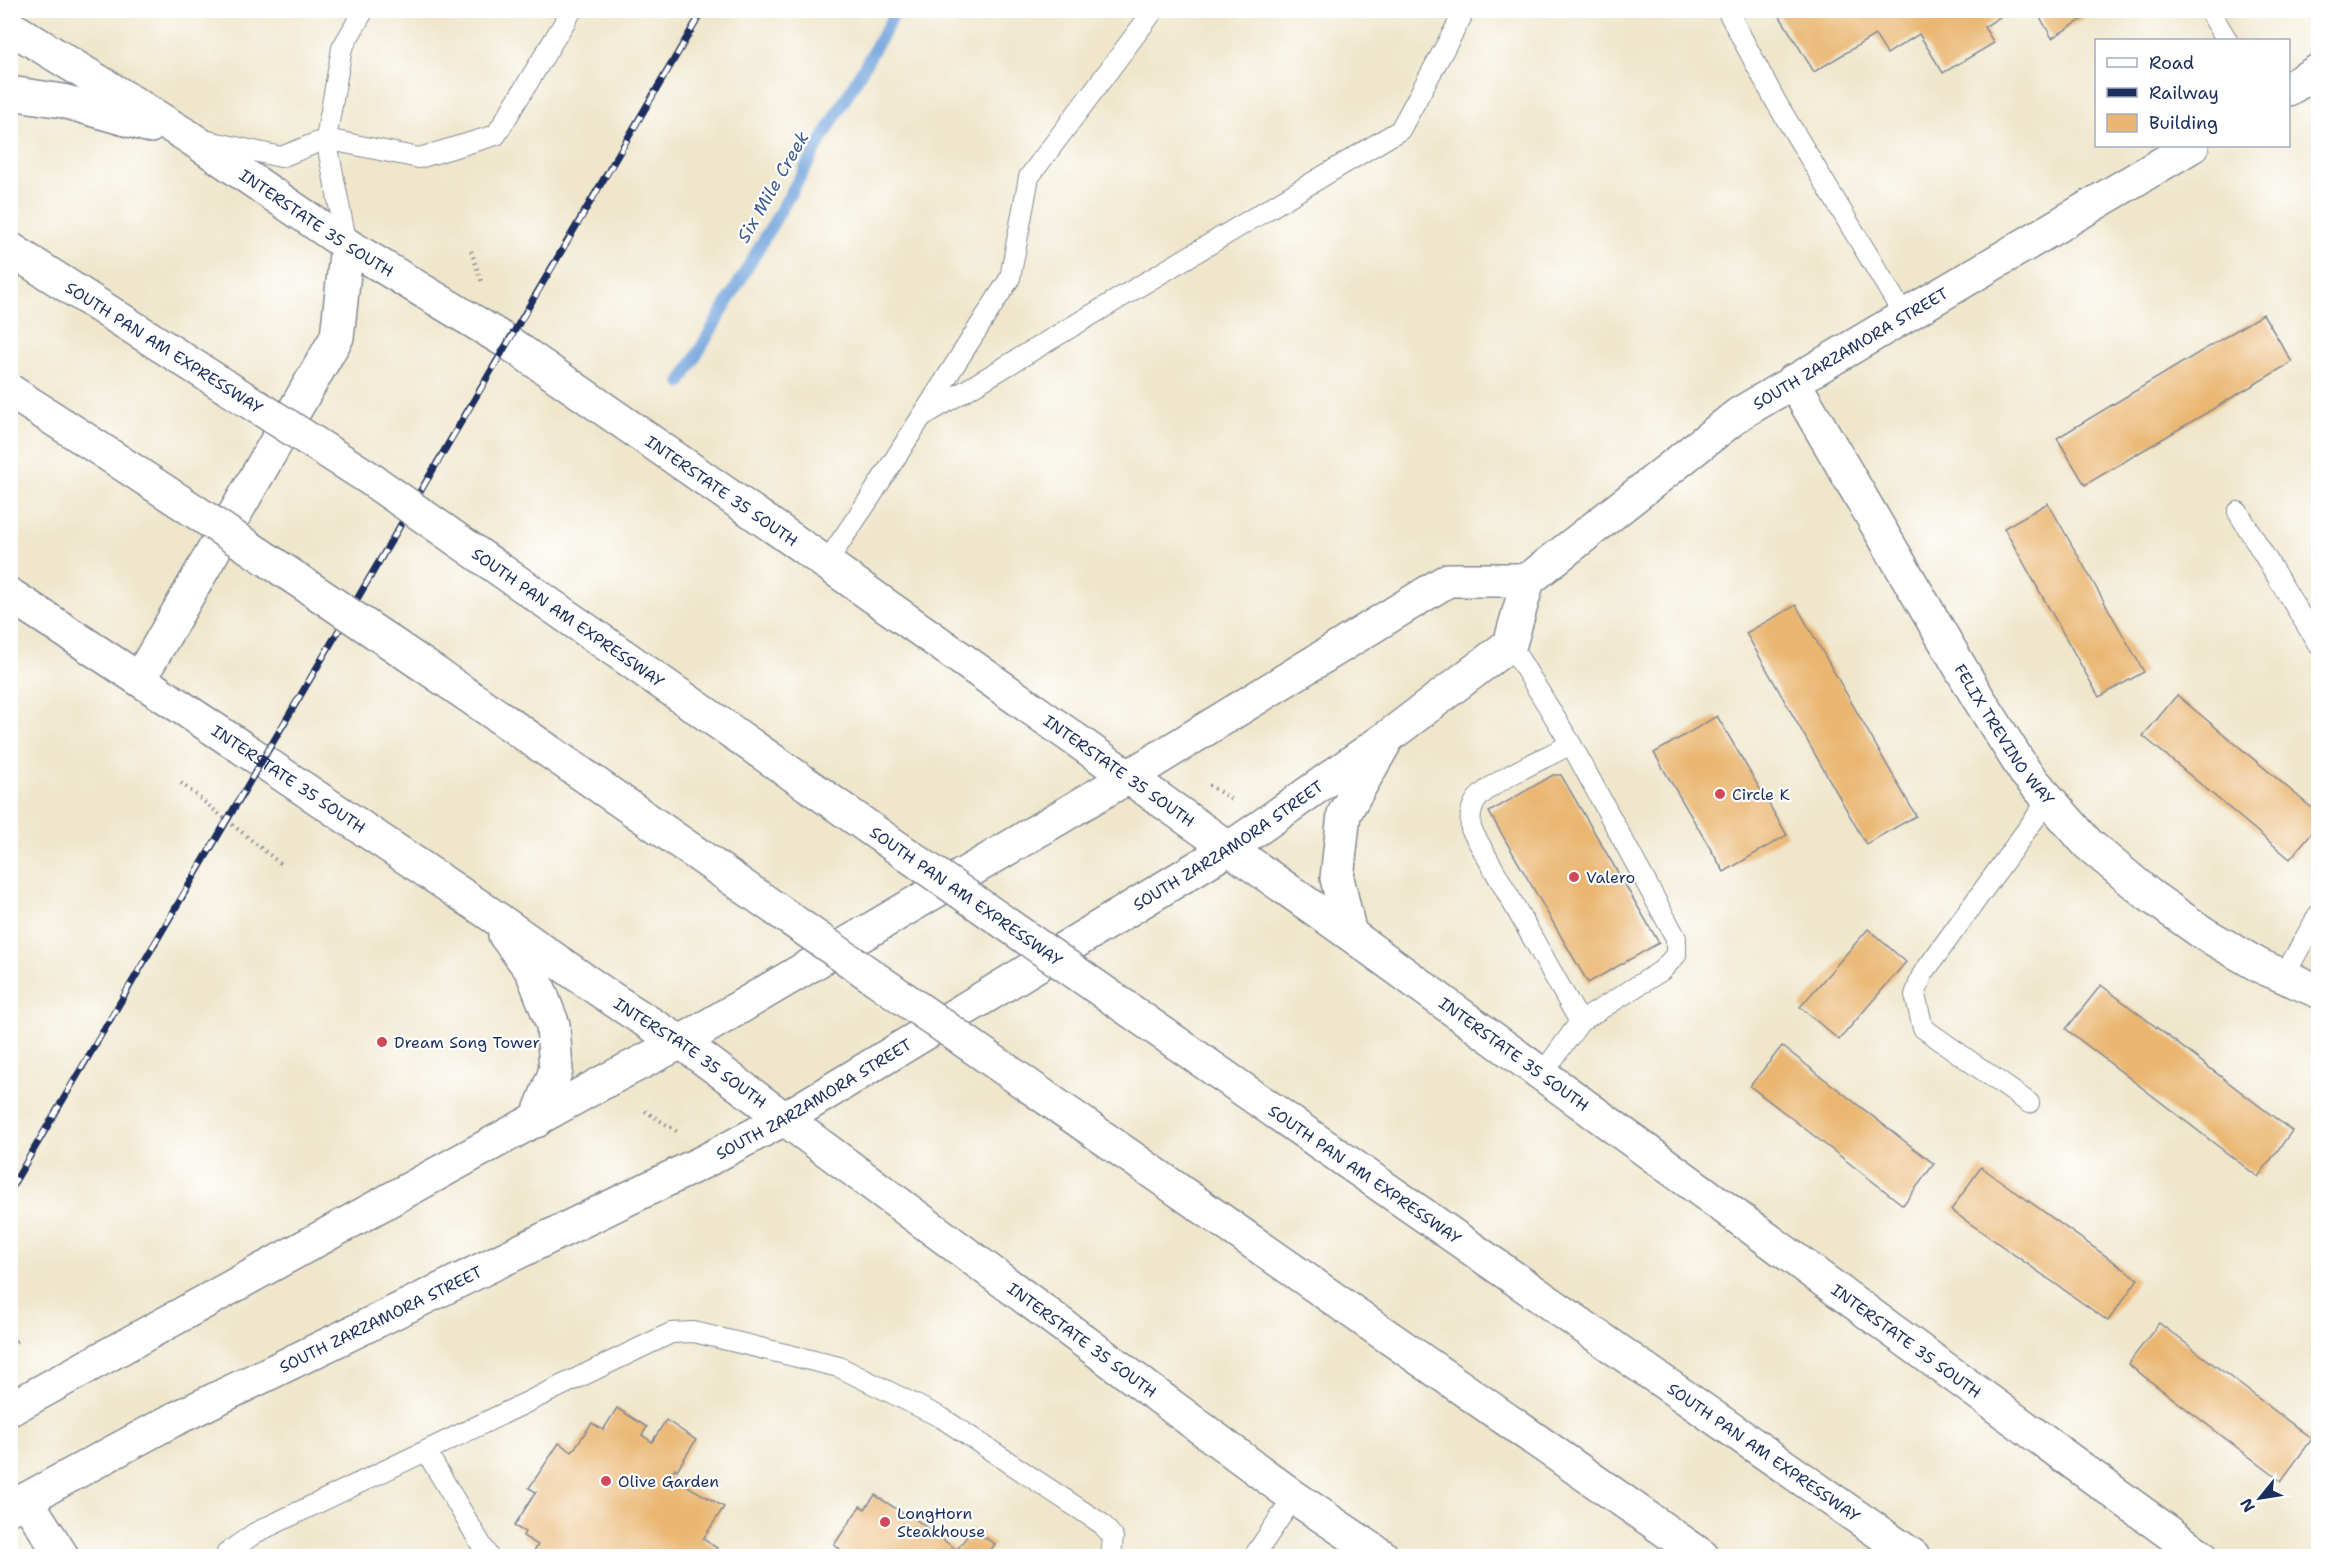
<svg xmlns="http://www.w3.org/2000/svg" width="2329" height="1567" font-family="'Shantell Sans',sans-serif">
	<style>
		.lines { fill: none; stroke-linecap: round; stroke-linejoin: round }
		.stream { stroke: #70a2db; stroke-width: 12 }
		.building { fill: #eab671 }
		.lane-casing { stroke: #858a94; stroke-width: 22 }
		.street-casing { stroke: #858a94; stroke-width: 36 }
		.secondary-casing { stroke: #858a94; stroke-width: 36 }
		.highway-casing { stroke: #858a94; stroke-width: 36 }
		.path { stroke: #858a94; stroke-width: 4; stroke-dasharray: 1.5 4.5; stroke-linecap: butt }
		.lane { stroke: #fff; stroke-width: 20 }
		.street { stroke: #fff; stroke-width: 33 }
		.secondary { stroke: #fff; stroke-width: 33 }
		.highway { stroke: #fff; stroke-width: 33 }
		.rail-casing { stroke: #1b2f5e; stroke-width: 7 }
		.rail { stroke: #fff; stroke-width: 4.5; stroke-dasharray: 14; stroke-linecap: butt }
		.highway-bridge-casing { stroke: #858a94; stroke-width: 36; stroke-linecap: butt }
		.highway-bridge { stroke: #fff; stroke-width: 33 }
		.poi-dot { fill: #d1495b; stroke: #fff; stroke-width: 2 }
		.labels { text-anchor: middle; dominant-baseline: central; stroke-width: 4.5; stroke-linejoin: round; paint-order: stroke }
		.street-label { font-size: 16px; fill: #1b2f5e; stroke: #fff }
		.poi-label { font-size: 16px; fill: #1b2f5e; stroke: #fff; text-anchor: start }
		.water-label { font-size: 18px; font-style: italic; fill: #3d5d90; stroke: #fff }
	</style>
	<rect width="100%" height="100%" fill="#fff"/>
	<filter id="ink" filterUnits="userSpaceOnUse"><feTurbulence type="fractalNoise" baseFrequency=".0167" numOctaves="2"/><feDisplacementMap in="SourceGraphic" scale="12" xChannelSelector="R" yChannelSelector="G"/><feConvolveMatrix kernelMatrix="1 2 1 2 8 2 1 2 1" color-interpolation-filters="sRGB"/></filter>
	<filter id="wash" filterUnits="userSpaceOnUse"><feTurbulence type="fractalNoise" baseFrequency=".008" numOctaves="4" result="noise"/><feDisplacementMap in="SourceGraphic" scale="24" xChannelSelector="R" yChannelSelector="G"/><feGaussianBlur stdDeviation="1.35" result="paint"/><feColorMatrix in="noise" values="0 0 0 0 0 0 0 0 0 0 0 0 0 0 0 0 0 1.4 0 .05"/><feComposite in="paint" operator="in"/></filter>
	<g filter="url(#wash)">
		<rect width="100%" height="100%" fill="#efe6cb"/>
		<g class="lines">
			<path class="stream" d="M 681,382 L 897,10"/>
		</g>
		<g id="blocks">
			<path class="building" d="M 1776,10 L 2011,10 L 1984,27 L 1994,43 L 1943,73 L 1919,34 L 1887,54 L 1875,35 L 1814,72 Z
				M 2036,10 L 2098,10 L 2052,38 Z
				M 2263,314 L 2292,362 L 2085,485 L 2057,438 Z
				M 2048,503 L 2144,672 L 2099,697 L 2004,528 Z
				M 1796,605 L 1916,816 L 1866,844 L 1746,633 Z
				M 2177,695 L 2318,813 L 2318,825 L 2290,859 L 2143,736 Z
				M 1717,716 L 1787,835 L 1724,872 L 1654,753 Z
				M 1553,775 L 1561,775 L 1659,943 L 1588,983 L 1489,812 Z
				M 1868,929 L 1906,962 L 1839,1040 L 1800,1007 Z
				M 2101,985 L 2292,1131 L 2258,1177 L 2066,1029 Z
				M 1782,1046 L 1934,1164 L 1903,1205 L 1750,1086 Z
				M 1981,1167 L 2138,1279 L 2108,1321 L 1951,1210 Z
				M 2159,1323 L 2312,1439 L 2281,1481 L 2128,1364 Z
				M 617,1408 L 647,1427 L 642,1435 L 652,1442 L 666,1420 L 696,1440 L 677,1470 L 675,1468 L 670,1476 L 724,1507 L 703,1539 L 717,1548 L 711,1556 L 530,1556 L 538,1545 L 523,1536 L 525,1532 L 514,1526 L 536,1492 L 529,1488 L 559,1443 L 572,1452 L 592,1423 L 603,1430 Z
				M 875,1495 L 910,1518 L 911,1516 L 957,1550 L 972,1529 L 995,1544 L 987,1556 L 834,1556 L 840,1549 L 834,1545 L 860,1506 L 865,1509 Z"/>
		</g>
	</g>
	<g filter="url(#ink)">
		<use href="#blocks" fill-opacity="0" stroke="#858a94" stroke-width="1.5"/>
		<g class="lines">
			<g class="lane-casing">
				<path id="lane" d="M 1727,10 L 1776,102 L 1904,315
					M 2209,10 L 2227,40
					M 208,141 L 281,157 L 326,139 L 419,158 L 496,135 L 572,10
					M 347,245 L 326,139 L 342,48 L 364,10
					M 923,416 L 1400,130 L 1461,18
					M 2238,512 L 2318,644
					M 826,563 L 868,501 L 1010,278 L 1029,177 L 1154,10
					M 1510,644 L 1571,744 L 1676,938 L 1676,955 L 1661,971 L 1580,1022
					M 2284,976 L 2318,915
					M 1542,1074 L 1580,1022 L 1471,829 C 1470,818 1470,807 1478,798 C 1495,779 1546,758 1571,744
					M 2029,1103 L 1923,1028 L 1915,995 L 1922,975 L 2049,799
					M 426,1451 L 488,1556
					M 227,1556 L 227,1553 L 255,1533 L 671,1333 L 694,1332 L 839,1367 L 942,1418 L 1102,1524 L 1113,1537 L 1111,1556
					M 1254,1556 L 1294,1497"/>
			</g>
			<g class="street-casing">
				<g id="street">
					<path id="s1" d="M 1793,381 L 1977,696 L 2025,772 L 2088,844 L 2149,895 L 2203,933 L 2260,966 L 2318,991"/>
					<path d="M 26,1500 L 62,1556"/>
				</g>
			</g>
			<g class="secondary-casing">
				<g id="secondary">
					<path id="s2" d="M 10,27 L 189,137 L 347,245 L 509,343 L 826,563 L 1350,934 L 2201,1556"/>
					<path d="M 2288,89 L 2318,71"/>
					<path d="M 10,93 L 63,101 L 150,126"/>
					<path id="s3" d="M 10,595 C 165,695 318,798 471,901 C 541,948 608,1000 681,1042 L 1294,1497 L 1382,1556"/>
					<path d="M 140,678 L 337,337 L 347,245"/>
					<path d="M 1350,934 L 1337,878 L 1344,814 L 1384,744"/>
					<path d="M 505,935 L 532,971 L 553,1025 L 556,1070 L 536,1121"/>
					<path d="M 10,1409 L 611,1078 L 681,1042 L 1128,777 L 1448,580 L 1528,580"/>
					<path id="s4" d="M 10,1508 L 171,1421 L 705,1161 L 784,1119 L 1228,849 L 1266,823 L 1389,736 L 1510,644 L 1528,580 L 1739,414 L 2192,146"/>
				</g>
			</g>
			<g class="highway-casing">
				<g id="highway">
					<path id="s5" d="M 1178,1044 L 1913,1556"/>
					<path d="M 1095,1132 L 1702,1556"/>
				</g>
			</g>
			<path class="path" d="M 471,251 L 482,283
				M 181,783 L 282,865
				M 1209,785 L 1234,801
				M 645,1111 L 678,1132
				M 10,1344 L 21,1339"/>
			<use href="#lane" class="lane"/>
			<use href="#street" class="street"/>
			<use href="#secondary" class="secondary"/>
			<use href="#highway" class="highway"/>
			<g class="rail-casing">
				<path id="rail" d="M 10,1190 C 240,796 473,404 703,10"/>
			</g>
			<use href="#rail" class="rail"/>
			<g class="highway-bridge-casing">
				<g id="highway-bridge">
					<path id="s6" d="M 10,249 L 369,478 L 1178,1044"/>
					<path d="M 10,391 C 379,627 736,882 1095,1132"/>
				</g>
			</g>
			<use href="#highway-bridge" class="highway-bridge"/>
		</g>
	</g>
	<g class="poi-dot">
		<circle cx="1720" cy="794" r="6"/>
		<circle cx="1574" cy="877" r="6"/>
		<circle cx="382" cy="1042" r="6"/>
		<circle cx="606" cy="1481" r="6"/>
		<circle cx="885" cy="1522" r="6"/>
	</g>
	<g class="labels">
		<g class="street-label">
			<text stroke="none"><textPath href="#s2" startOffset="364">INTERSTATE 35 SOUTH</textPath></text>
			<text stroke="none"><textPath href="#s6" startOffset="183">SOUTH PAN AM EXPRESSWAY</textPath></text>
			<text stroke="none"><textPath href="#s4" startOffset="2199">SOUTH ZARZAMORA STREET</textPath></text>
			<text stroke="none"><textPath href="#s2" startOffset="850">INTERSTATE 35 SOUTH</textPath></text>
			<text stroke="none"><textPath href="#s6" startOffset="669">SOUTH PAN AM EXPRESSWAY</textPath></text>
			<text stroke="none"><textPath href="#s1" startOffset="412">FELIX TREVINO WAY</textPath></text>
			<text stroke="none"><textPath href="#s2" startOffset="1336">INTERSTATE 35 SOUTH</textPath></text>
			<text stroke="none"><textPath href="#s3" startOffset="334">INTERSTATE 35 SOUTH</textPath></text>
			<text stroke="none"><textPath href="#s4" startOffset="1388">SOUTH ZARZAMORA STREET</textPath></text>
			<text stroke="none"><textPath href="#s6" startOffset="1155">SOUTH PAN AM EXPRESSWAY</textPath></text>
			<text stroke="none"><textPath href="#s3" startOffset="820">INTERSTATE 35 SOUTH</textPath></text>
			<text stroke="none"><textPath href="#s2" startOffset="1822">INTERSTATE 35 SOUTH</textPath></text>
			<text stroke="none"><textPath href="#s4" startOffset="902">SOUTH ZARZAMORA STREET</textPath></text>
			<text stroke="none"><textPath href="#s5" startOffset="228">SOUTH PAN AM EXPRESSWAY</textPath></text>
			<text stroke="none"><textPath href="#s4" startOffset="416">SOUTH ZARZAMORA STREET</textPath></text>
			<text stroke="none"><textPath href="#s3" startOffset="1306">INTERSTATE 35 SOUTH</textPath></text>
			<text stroke="none"><textPath href="#s2" startOffset="2308">INTERSTATE 35 SOUTH</textPath></text>
			<text stroke="none"><textPath href="#s5" startOffset="714">SOUTH PAN AM EXPRESSWAY</textPath></text>
		</g>
		<g class="poi-label">
			<text x="1732" y="794">Circle K</text>
			<text x="1586" y="877">Valero</text>
			<text x="394" y="1042">Dream Song Tower</text>
			<text x="618" y="1481">Olive Garden</text>
			<text x="897" y="1513">LongHorn<tspan x="897" dy="18">Steakhouse</tspan></text>
		</g>
		<g class="water-label">
			<text transform="translate(773 187) rotate(-60)">Six Mile Creek</text>
		</g>
	</g>
	<rect width="2329" height="1567" fill="none" stroke="#fff" stroke-width="36"/>
	<rect x="2095" y="39" width="195" height="108" fill="#ffffff" stroke="#a4acbf" stroke-width="1.5"/>
	<rect x="2107" y="58" width="30" height="9" fill="#ffffff" stroke="#a4acbf" stroke-width="1.5"/>
	<text x="2149" y="69" font-size="18" fill="#1b2f5e">Road</text>
	<rect x="2107" y="88" width="30" height="9" fill="#1b2f5e" stroke="#a4acbf" stroke-width="1.5"/>
	<text x="2149" y="99" font-size="18" fill="#1b2f5e">Railway</text>
	<rect x="2107" y="114" width="30" height="18" fill="#eab671" stroke="#a4acbf" stroke-width="1.5"/>
	<text x="2149" y="129" font-size="18" fill="#1b2f5e">Building</text>
	<g transform="translate(2260 1498) rotate(240)" stroke="#ffffff" stroke-width="4.5" paint-order="stroke">
	<path d="M0-4.5L10 22L0 15L-10 22Z" fill="#1b2f5e"/>
	<text y="-9" font-size="16" font-weight="bold" text-anchor="middle" fill="#1b2f5e">N</text>
	</g>
</svg>
